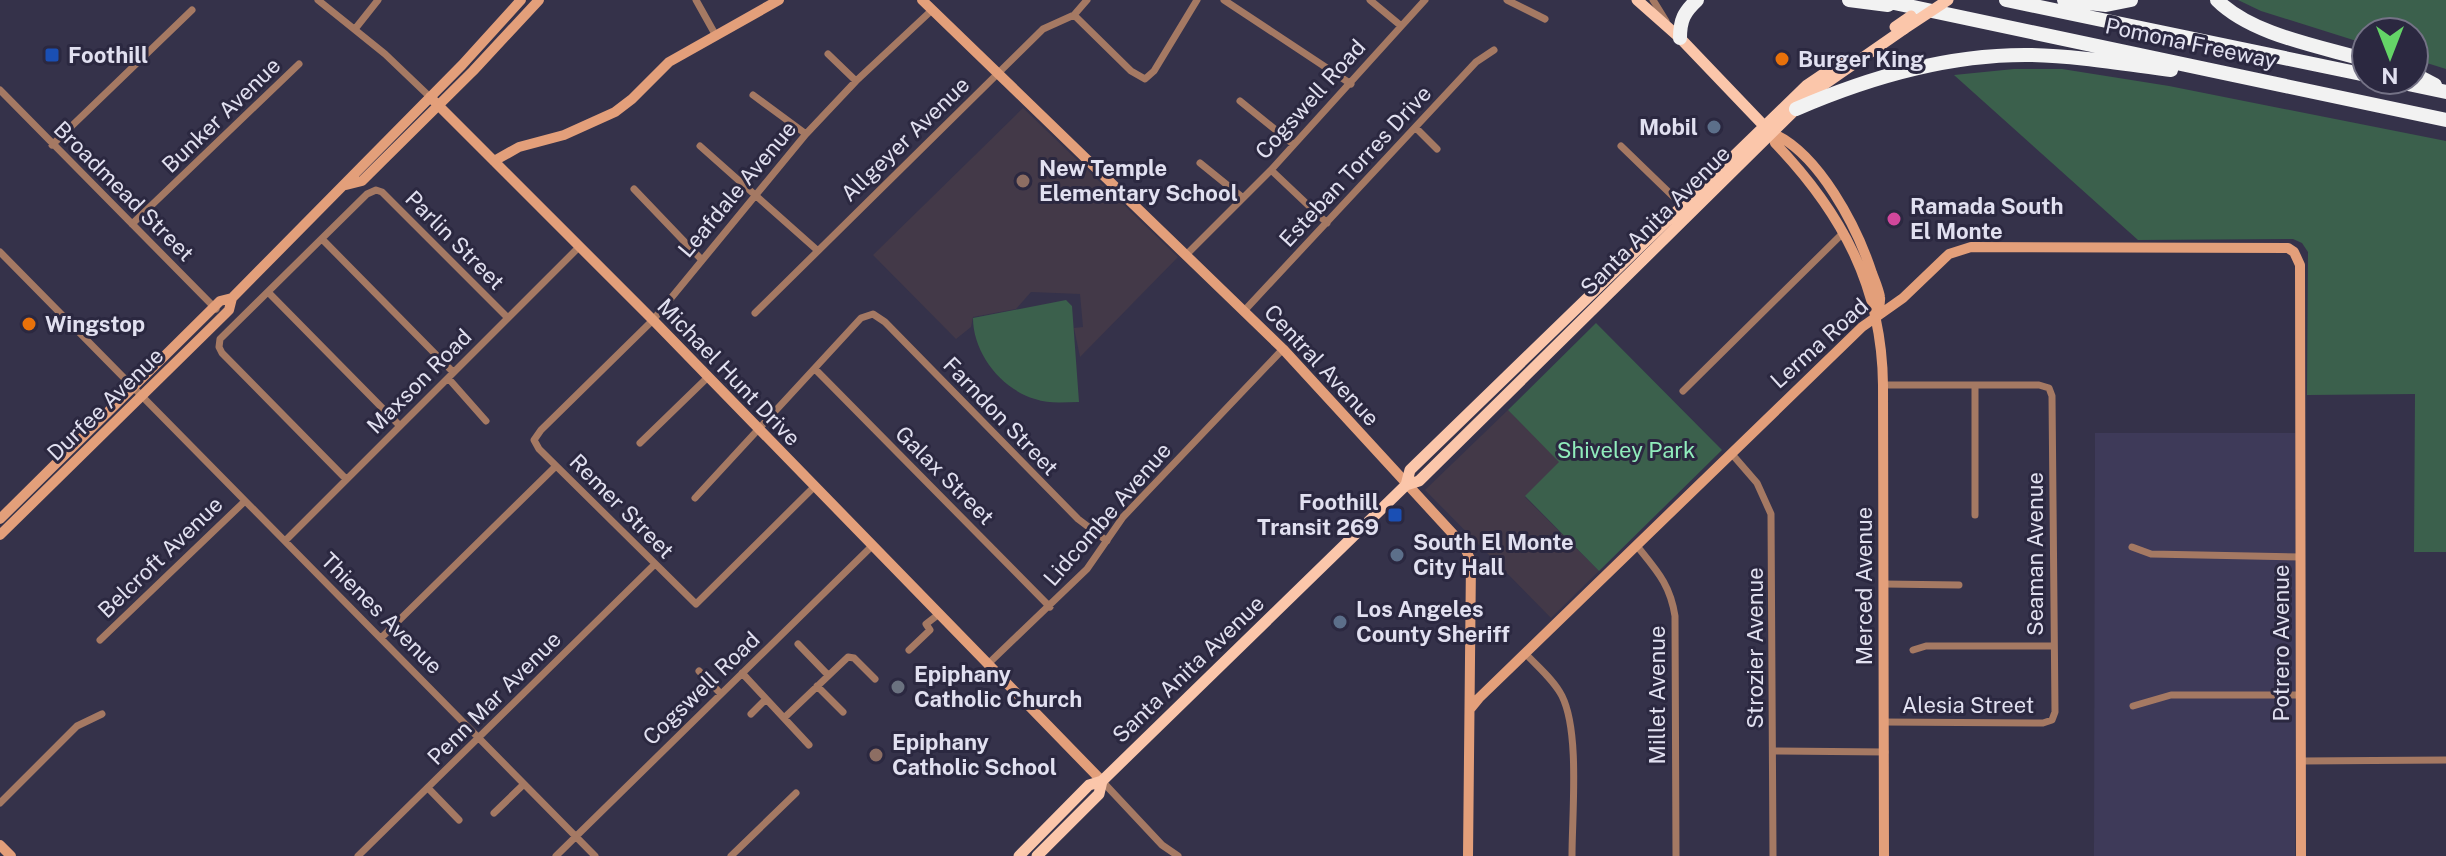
<svg xmlns="http://www.w3.org/2000/svg" width="2446" height="856" font-family="'Public Sans',sans-serif">
	<style>
		.built { fill: #3e3a59 }
		.education { fill: #433948 }
		.green { fill: #3b604c }
		.lines { fill: none; stroke-linecap: round; stroke-linejoin: round }
		.street { stroke: #a57963; stroke-width: 7 }
		.secondary { stroke: #e39f7a; stroke-width: 10 }
		.primary { stroke: #fbc6aa; stroke-width: 11 }
		.highway { stroke: #f2f2f2; stroke-width: 14 }
		.primary-bridge { stroke: #fbc6aa; stroke-width: 11 }
		.transit-dot { fill: #1a4fb4; stroke: #2b2840; stroke-width: 3 }
		.food-dot { fill: #e8710a; stroke: #2b2840; stroke-width: 3 }
		.service-dot { fill: #5c6f8a; stroke: #2b2840; stroke-width: 3 }
		.education-dot { fill: #8d6e63; stroke: #2b2840; stroke-width: 3 }
		.hotel-dot { fill: #d1479c; stroke: #2b2840; stroke-width: 3 }
		.worship-dot { fill: #6b7280; stroke: #2b2840; stroke-width: 3 }
		.labels { text-anchor: middle; dominant-baseline: central; stroke-width: 6; stroke-linejoin: round; paint-order: stroke }
		.street-label { font-size: 22px; fill: #e1e0f0; stroke: #2b2840 }
		.poi-label { font-size: 22px; font-weight: bold; fill: #e1e0f0; stroke: #2b2840; text-anchor: start }
		.park-label { font-size: 22px; fill: #90ecbc; stroke: #2b2840 }
	</style>
	<rect width="100%" height="100%" fill="#35324a"/>
	<path class="built" d="M 2095,433 L 2295,433 L 2295,856 L 2094,856 Z"/>
	<path class="education" d="M 1023,108 L 1178,257 L 1080,357 L 1074,328 L 1083,327 L 1080,294 L 1031,292 L 1016,309 L 973,317 L 971,327 L 956,339 L 873,255 Z
		M 1508,410 L 1560,462 L 1525,497 L 1599,571 L 1551,618 L 1425,490 Z"/>
	<path class="green" d="M 2238,0 L 2446,0 L 2446,69 L 2414,59 L 2414,32 L 2366,32 L 2366,44 L 2261,11 Z
		M 2014,69 L 2062,69 L 2169,86 L 2446,141 L 2446,552 L 2414,552 L 2415,394 L 2307,395 L 2308,252 L 2302,243 L 2293,239 L 2138,240 L 1954,75 Z
		M 1066,300 L 1072,306 L 1079,402 C 1064,402 1049,404 1035,399 C 1001,389 973,353 973,318 Z
		M 1596,323 L 1722,450 L 1599,571 L 1525,496 L 1559,462 L 1508,410 Z"/>
	<g class="lines">
		<path class="street" d="M 318,0 L 385,54 L 430,97
			M 696,0 L 715,34
			M 1224,0 L 1351,84
			M 1370,0 L 1400,25
			M 1507,0 L 1545,19
			M 1653,0 L 1666,21
			M 1074,15 L 1131,71 L 1145,79 L 1154,71 L 1197,0
			M 355,29 L 378,0
			M 828,54 L 856,81
			M 0,90 L 216,309
			M 753,95 L 806,134
			M 1240,101 L 1293,144
			M 1416,128 L 1437,149
			M 52,145 L 192,10
			M 700,146 L 817,250
			M 1621,146 L 1683,206
			M 1200,163 L 1242,197
			M 1271,170 L 1327,223
			M 634,189 L 701,259
			M 132,224 L 299,64
			M 322,239 L 453,372
			M 0,252 L 595,856
			M 1186,255 L 1271,170 L 1425,0
			M 268,292 L 400,426
			M 1244,311 L 1476,62 L 1494,50
			M 755,313 L 1043,29 L 1074,15 L 1087,0
			M 815,369 L 1050,607
			M 448,378 L 486,421
			M 1883,385 L 2039,385 L 2049,388 L 2052,396 L 2055,712 L 2052,720 L 2043,723 L 1884,722
			M 1975,385 L 1975,515
			M 1683,391 L 1844,232
			M 640,443 L 707,378
			M 1731,453 L 1757,483 L 1771,514 L 1773,856
			M 346,479 L 222,353 L 219,347 L 220,339 L 367,194 L 376,190 L 382,192 L 508,318
			M 813,488 L 696,604 L 539,449 L 534,440 L 541,430 L 653,320 L 806,134 L 856,81 L 932,10
			M 695,498 L 861,318 L 873,314 L 885,322 L 1078,519 L 1107,541
			M 285,541 L 579,247
			M 1637,546 C 1657,571 1670,584 1675,616 L 1676,856
			M 2132,547 L 2151,554 L 2301,557
			M 1884,584 L 1959,585
			M 381,638 L 556,466
			M 100,640 L 245,501
			M 798,644 L 828,675
			M 909,650 L 930,630 L 926,624 L 939,614
			M 1913,650 L 1926,646 L 2053,646
			M 1526,654 C 1538,667 1554,680 1562,696 C 1580,732 1572,814 1572,856
			M 988,664 L 1087,569 L 1123,517 L 1283,349
			M 699,671 L 721,694
			M 742,673 L 809,745
			M 817,686 L 843,712
			M 2133,706 L 2171,695 L 2301,695
			M 751,714 L 766,699
			M 784,718 L 848,657 L 854,658 L 875,679
			M 1773,751 L 1885,752
			M 2302,761 L 2446,760
			M 1102,781 L 1162,845 L 1178,856
			M 428,788 L 459,820
			M 0,803 L 77,726 L 102,714
			M 494,813 L 524,784
			M 358,856 L 654,565
			M 556,856 L 872,546
			M 731,856 L 796,793"/>
		<path class="secondary" d="M 922,0 L 1283,349 L 1464,546 L 1471,561 L 1468,856
			M 430,97 L 653,320 L 1102,781
			M 1772,133 L 1775,143 C 1842,213 1882,287 1883,385 L 1884,856
			M 1772,133 C 1819,153 1857,227 1872,273 C 1875,281 1879,290 1880,297 C 1881,303 1878,310 1877,316
			M 494,161 L 519,147 L 564,135 L 615,112 L 632,99 L 669,62 L 779,0
			M 346,185 L 362,181 L 473,71 L 539,0
			M 0,519 L 220,301 L 232,298
			M 0,535 L 223,316 L 229,310 L 232,298 L 462,65 L 521,0
			M 1470,709 L 1479,698 L 1862,327 L 1903,298 L 1949,254 L 1971,247 L 2288,248 L 2294,252 L 2300,265 L 2301,856
			M 0,845 L 11,856"/>
		<path class="primary" d="M 1637,0 L 1680,38 L 1768,130
			M 1406,485 L 1410,470 L 1807,85 L 1844,60
			M 1019,856 L 1089,785 L 1102,781 L 1406,485 L 1419,481 L 1796,109 L 1822,86 L 1904,29
			M 1037,856 L 1099,794 L 1102,781"/>
		<path class="highway" d="M 1849,0 L 1888,5
			M 1880,0 L 2446,120
			M 2006,0 L 2366,75
			M 2064,0 L 2106,5 L 2131,0
			M 2217,0 C 2252,35 2319,46 2366,60
			M 1680,38 C 1680,20 1684,12 1697,0
			M 2414,74 L 2435,85
			M 2389,80 L 2446,92
			M 1796,109 C 1870,77 1948,54 2030,55 C 2077,56 2124,64 2171,70"/>
		<path class="primary-bridge" d="M 1895,27 L 1911,16
			M 1904,29 L 1948,0"/>
	</g>
	<g class="transit-dot">
		<rect x="44" y="47" width="16" height="16" rx="4"/>
		<rect x="1387" y="507" width="16" height="16" rx="4"/>
	</g>
	<g class="food-dot">
		<circle cx="1782" cy="59" r="8"/>
		<circle cx="29" cy="324" r="8"/>
	</g>
	<g class="service-dot">
		<circle cx="1714" cy="127" r="8"/>
		<circle cx="1397" cy="555" r="8"/>
		<circle cx="1340" cy="622" r="8"/>
	</g>
	<g class="education-dot">
		<circle cx="1023" cy="181" r="8"/>
		<circle cx="876" cy="755" r="8"/>
	</g>
	<circle class="hotel-dot" cx="1894" cy="219" r="8"/>
	<circle class="worship-dot" cx="898" cy="687" r="8"/>
	<g class="labels">
		<g class="street-label">
			<text transform="translate(2191 43) rotate(12)">Pomona Freeway</text>
			<text transform="translate(1310 99) rotate(-48)">Cogswell Road</text>
			<text transform="translate(221 115) rotate(-44)">Bunker Avenue</text>
			<text transform="translate(905 139) rotate(-44)">Allgeyer Avenue</text>
			<text transform="translate(1355 166) rotate(-47)">Esteban Torres Drive</text>
			<text transform="translate(737 189) rotate(-50)">Leafdale Avenue</text>
			<text transform="translate(124 191) rotate(45)">Broadmead Street</text>
			<text transform="translate(1655 220) rotate(-45)">Santa Anita Avenue</text>
			<text transform="translate(455 240) rotate(45)">Parlin Street</text>
			<text transform="translate(1819 343) rotate(-42)">Lerma Road</text>
			<text transform="translate(1322 365) rotate(47)">Central Avenue</text>
			<text transform="translate(729 372) rotate(46)">Michael Hunt Drive</text>
			<text transform="translate(419 381) rotate(-45)">Maxson Road</text>
			<text transform="translate(105 404) rotate(-44)">Durfee Avenue</text>
			<text transform="translate(1001 416) rotate(46)">Farndon Street</text>
			<text transform="translate(945 475) rotate(45)">Galax Street</text>
			<text transform="translate(622 506) rotate(45)">Remer Street</text>
			<text transform="translate(1107 514) rotate(-49)">Lidcombe Avenue</text>
			<text transform="translate(2035 554) rotate(-90)">Seaman Avenue</text>
			<text transform="translate(160 557) rotate(-44)">Belcroft Avenue</text>
			<text transform="translate(1864 586) rotate(-90)">Merced Avenue</text>
			<text transform="translate(382 613) rotate(45)">Thienes Avenue</text>
			<text transform="translate(2281 643) rotate(-90)">Potrero Avenue</text>
			<text transform="translate(1755 648) rotate(-90)">Strozier Avenue</text>
			<text transform="translate(1188 669) rotate(-44)">Santa Anita Avenue</text>
			<text transform="translate(701 688) rotate(-44)">Cogswell Road</text>
			<text transform="translate(1657 695) rotate(-90)">Millet Avenue</text>
			<text transform="translate(494 698) rotate(-45)">Penn Mar Avenue</text>
			<text x="1968" y="705">Alesia Street</text>
		</g>
		<g class="poi-label">
			<text x="68" y="55">Foothill</text>
			<text x="1798" y="59">Burger King</text>
			<text x="1698" y="127" text-anchor="end">Mobil</text>
			<text x="1039" y="168">New Temple<tspan x="1039" dy="25">Elementary School</tspan></text>
			<text x="1910" y="206">Ramada South<tspan x="1910" dy="25">El Monte</tspan></text>
			<text x="45" y="324">Wingstop</text>
			<text x="1379" y="502" text-anchor="end">Foothill<tspan x="1379" dy="25">Transit 269</tspan></text>
			<text x="1413" y="542">South El Monte<tspan x="1413" dy="25">City Hall</tspan></text>
			<text x="1356" y="609">Los Angeles<tspan x="1356" dy="25">County Sheriff</tspan></text>
			<text x="914" y="674">Epiphany<tspan x="914" dy="25">Catholic Church</tspan></text>
			<text x="892" y="742">Epiphany<tspan x="892" dy="25">Catholic School</tspan></text>
		</g>
		<g class="park-label">
			<text x="1626" y="450">Shiveley Park</text>
		</g>
	</g>
	<g transform="translate(2390 56) rotate(180)"><circle r="38" fill="#2b2840" stroke="#747286" stroke-width="2"/>
	<path d="M0-6L14 30L0 20L-14 30Z" fill="#64d467"/>
	<text y="-12" font-size="22" font-weight="bold" text-anchor="middle" fill="#e1e0f0">N</text>
	</g>
</svg>
